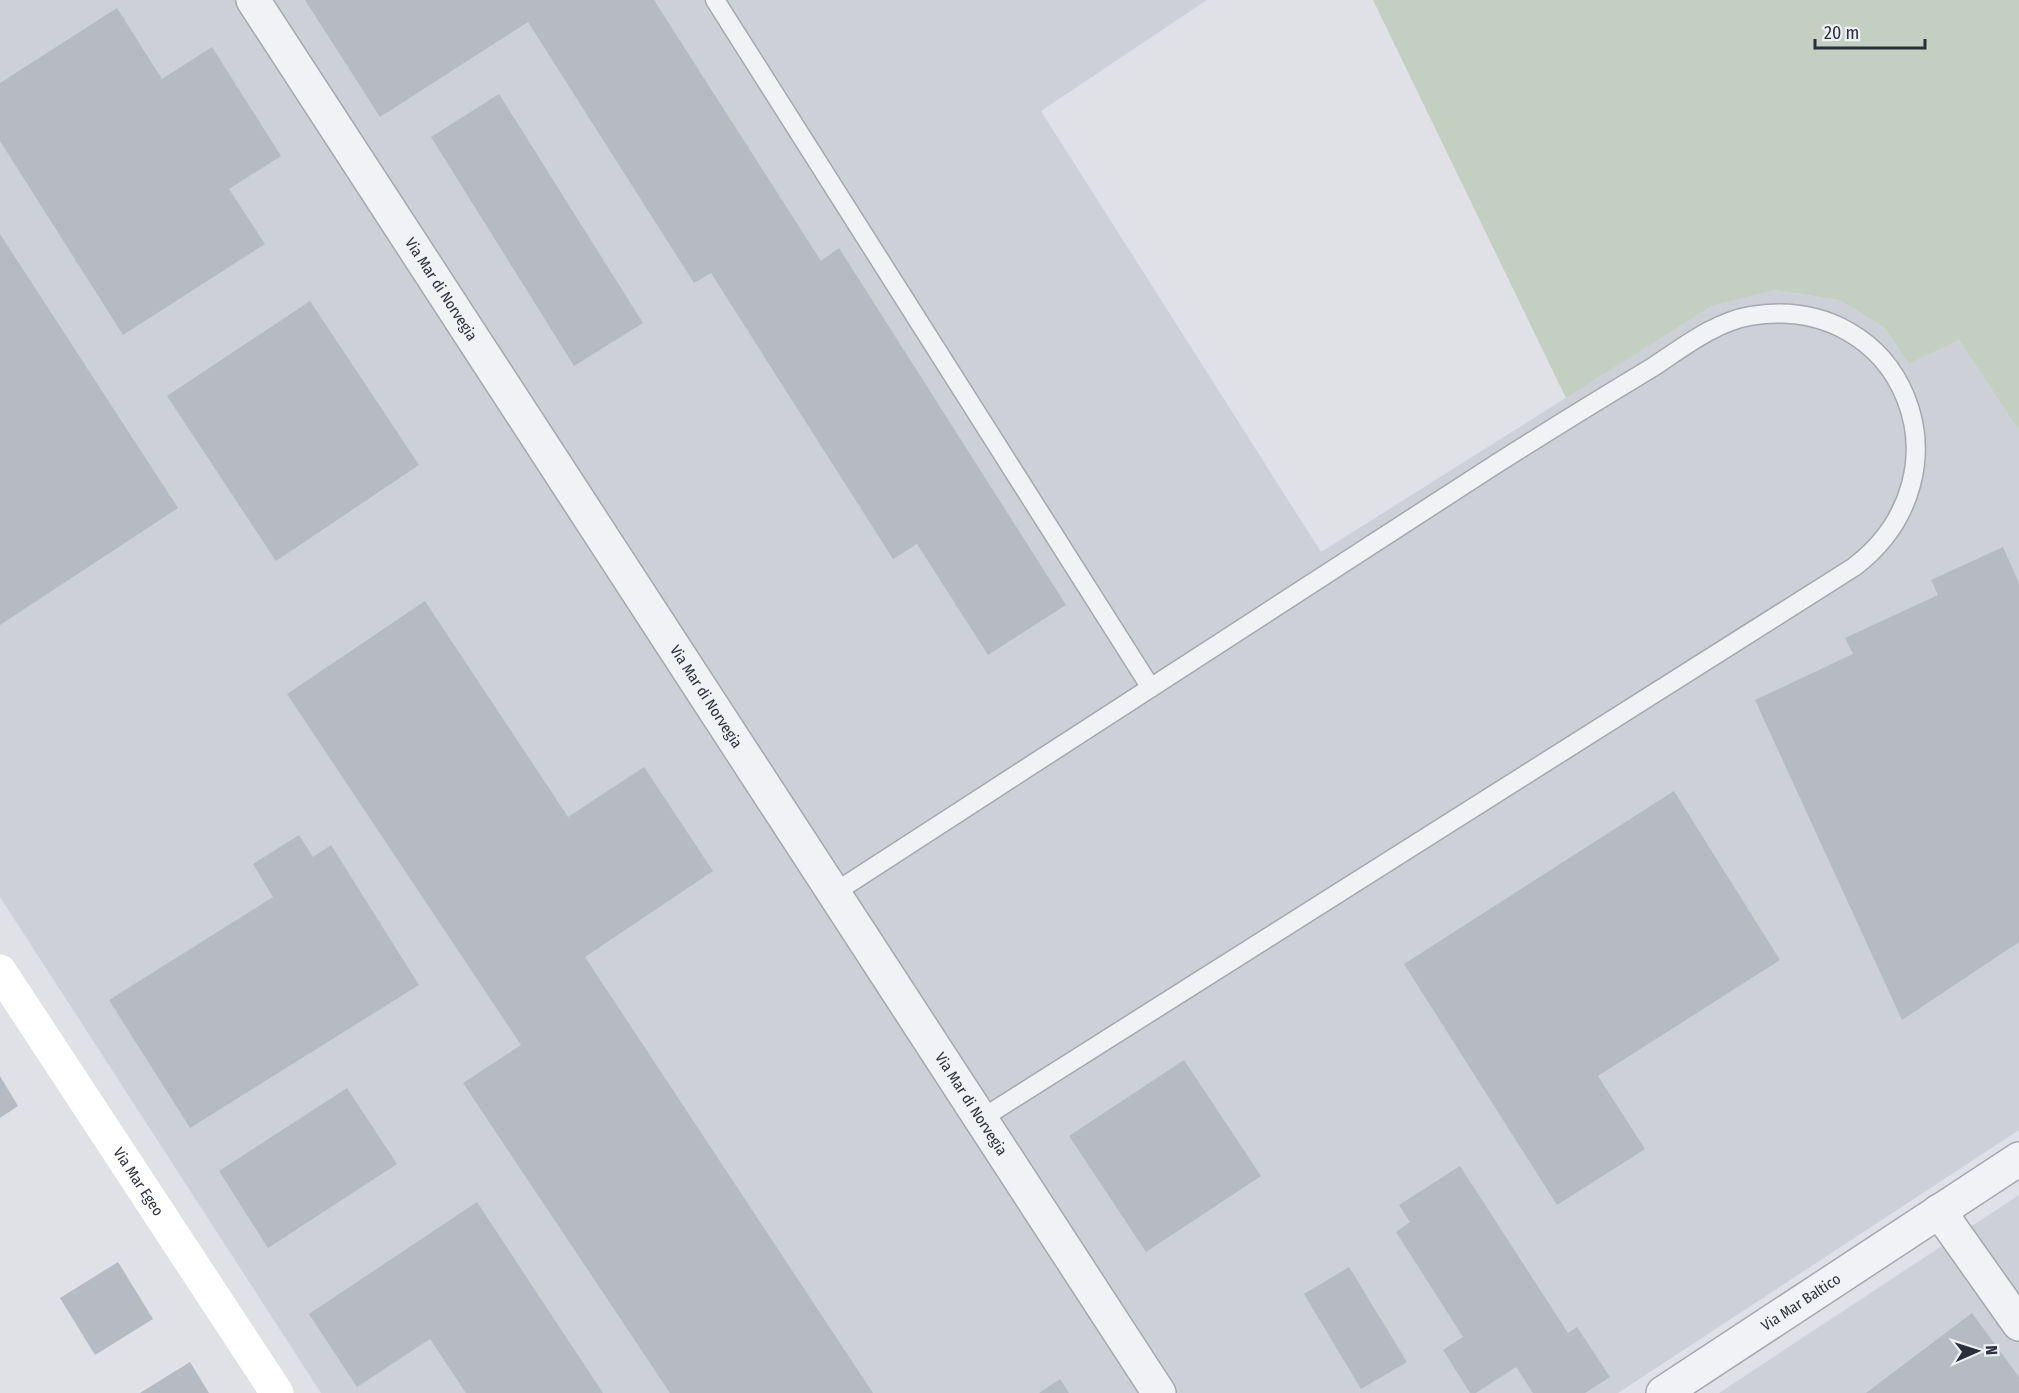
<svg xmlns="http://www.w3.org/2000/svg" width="2019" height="1393" font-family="'Fira Sans Condensed',sans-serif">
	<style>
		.built { fill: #cdd0d7 }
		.green { fill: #c3cfc1 }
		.building { fill: #b6bac2 }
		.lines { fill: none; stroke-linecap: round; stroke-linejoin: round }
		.lane-casing { stroke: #a5a8af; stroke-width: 21 }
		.street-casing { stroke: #a5a8af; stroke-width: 36 }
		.lane { stroke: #f1f2f5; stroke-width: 18 }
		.street { stroke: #f1f2f5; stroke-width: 33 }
		.secondary { stroke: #fff; stroke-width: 33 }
		.labels { text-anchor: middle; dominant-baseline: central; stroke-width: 6; stroke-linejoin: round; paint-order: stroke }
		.street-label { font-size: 15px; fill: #2a2f3b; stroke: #eef0f4 }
	</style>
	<rect width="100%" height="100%" fill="#dfe1e6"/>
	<path class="built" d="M 0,0 L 1207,0 L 1041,111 L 1321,552 L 1712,306 L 1775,290 L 1839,300 L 1884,327 L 1909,364 L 1959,340 L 2019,431 L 2019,1130 L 1618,1393 L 321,1393 L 0,897 Z
		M 2019,1195 L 2019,1393 L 1719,1393 Z"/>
	<path class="green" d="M 1373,0 L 2019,0 L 2019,431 L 1959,340 L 1909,364 L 1884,327 L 1839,300 L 1775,290 L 1712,306 L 1566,398 Z"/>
	<path class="building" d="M 305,0 L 654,0 L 821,261 L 839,248 L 1066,605 L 988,655 L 917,544 L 893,559 L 711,273 L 694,283 L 528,22 L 380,117 Z
		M 117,8 L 162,79 L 212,47 L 281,156 L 229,189 L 265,244 L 123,335 L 0,141 L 0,83 Z
		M 499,94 L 643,323 L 574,366 L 431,137 Z
		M 0,234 L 178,508 L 0,625 Z
		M 310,301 L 419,465 L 276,561 L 167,396 Z
		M 2003,547 L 2019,583 L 2019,942 L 1902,1020 L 1755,700 L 1853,654 L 1845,638 L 1938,595 L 1931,580 Z
		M 425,601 L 568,817 L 644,767 L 713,871 L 585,957 L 873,1393 L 670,1393 L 463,1083 L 521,1045 L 287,694 Z
		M 1674,791 L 1780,960 L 1598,1076 L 1645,1149 L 1557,1205 L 1404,964 Z
		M 299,835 L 313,857 L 331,845 L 419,985 L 190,1128 L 109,1000 L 273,897 L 253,864 Z
		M 1184,1060 L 1261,1176 L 1146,1252 L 1069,1136 Z
		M 0,1076 L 18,1106 L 0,1118 Z
		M 347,1088 L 397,1164 L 268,1248 L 219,1171 Z
		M 1460,1166 L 1568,1333 L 1577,1327 L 1610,1377 L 1585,1393 L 1533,1393 L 1516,1367 L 1476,1393 L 1470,1393 L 1443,1350 L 1463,1337 L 1396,1232 L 1410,1222 L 1399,1205 Z
		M 477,1202 L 558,1325 L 603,1393 L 466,1393 L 430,1339 L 357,1387 L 309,1314 Z
		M 118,1262 L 153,1319 L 95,1355 L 60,1298 Z
		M 1349,1267 L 1407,1362 L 1361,1389 L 1304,1294 Z
		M 1972,1313 L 2019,1377 L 2019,1393 L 1866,1393 Z
		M 190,1362 L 209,1393 L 140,1393 Z
		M 1060,1379 L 1069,1393 L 1039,1393 Z"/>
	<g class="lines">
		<g class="lane-casing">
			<path id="lane" d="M 715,0 L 1151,688
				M 834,893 C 1055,750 1276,607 1496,464 C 1548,431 1600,399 1653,367 C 1682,348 1715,322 1750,316 C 1904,291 1976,474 1854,567 L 981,1119"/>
		</g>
		<g class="street-casing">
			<g id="street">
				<path id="s1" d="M 253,0 L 1159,1393"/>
				<path d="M 1939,1211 L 2019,1324"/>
				<path id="s2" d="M 1663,1393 L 2019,1159"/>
			</g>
		</g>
		<use href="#lane" class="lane"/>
		<use href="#street" class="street"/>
		<path class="secondary" id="s3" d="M 0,971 L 277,1393"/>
	</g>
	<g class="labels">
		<g class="street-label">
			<text stroke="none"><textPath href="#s1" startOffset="345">Via Mar di Norvegia</textPath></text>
			<text stroke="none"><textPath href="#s1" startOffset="831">Via Mar di Norvegia</textPath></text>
			<text stroke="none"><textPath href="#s1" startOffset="1317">Via Mar di Norvegia</textPath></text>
			<text stroke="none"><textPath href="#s3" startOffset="252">Via Mar Egeo</textPath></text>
			<text stroke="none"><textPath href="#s2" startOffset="165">Via Mar Baltico</textPath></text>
		</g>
	</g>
	<g transform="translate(1977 1351) rotate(87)" stroke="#eef0f4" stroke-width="4.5" paint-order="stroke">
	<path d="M0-4.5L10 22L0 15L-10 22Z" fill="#2a2f3b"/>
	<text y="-9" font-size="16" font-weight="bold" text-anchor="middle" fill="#2a2f3b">N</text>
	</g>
	<path d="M1815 39v9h110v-9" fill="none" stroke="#2a2f3b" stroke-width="3"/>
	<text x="1824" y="39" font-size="18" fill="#2a2f3b" stroke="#eef0f4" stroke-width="4.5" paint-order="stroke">20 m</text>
</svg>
